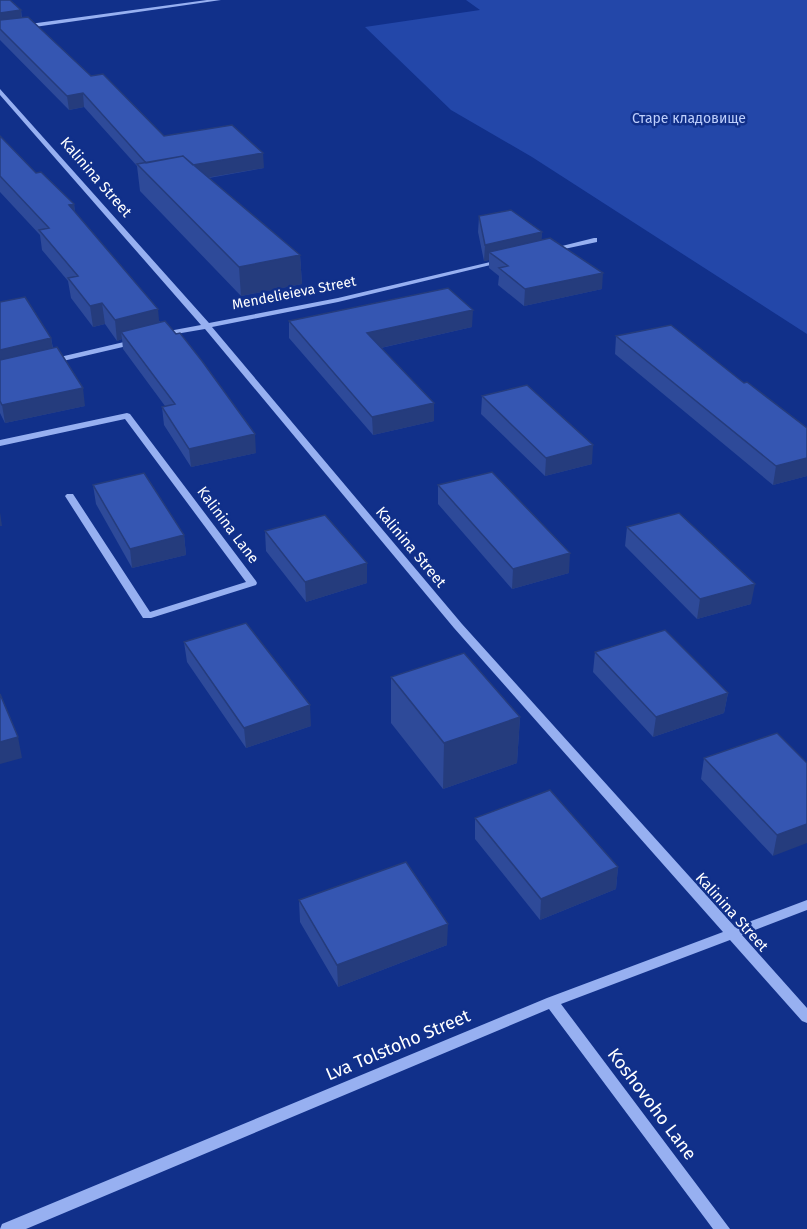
<svg xmlns="http://www.w3.org/2000/svg" width="807" height="1229" font-family="'Fira Sans',sans-serif">
	<style>
		.green { fill: #2347a9 }
		.lines { fill: none; stroke-linecap: round; stroke-linejoin: round }
		.minor { fill: #97b0f1; fill-rule: evenodd }
		.wall { fill: #2e4a99 }
		.shaded-wall { fill: #253c7d }
		.building { fill: #3556b2; stroke: #253c7d; stroke-width: 1.5 }
		.labels { text-anchor: middle; dominant-baseline: central; stroke-width: 5; stroke-linejoin: round; paint-order: stroke }
		.far-park-label { font-size: 14px; fill: #becffc; stroke: #11308a }
		.far-street-label { font-size: 14px; fill: #fff; stroke: #11308a }
		.street-label { font-size: 15px; fill: #fff; stroke: #11308a }
		.near-street-label { font-size: 18px; fill: #fff; stroke: #11308a }
	</style>
	<rect width="100%" height="100%" fill="#11308a"/>
	<path class="green" d="M 466,0 L 807,0 L 807,334 L 532,157 L 451,110 L 365,27 L 480,10 Z"/>
	<g class="lines">
		<path class="minor" d="M 207,0 L 221,0 L 0,32 L 0,28 Z
			M 0,89 L 209,323 L 338,298 L 503,259 L 507,261 L 338,302 L 212,327 L 462,624 L 735,927 L 807,900 L 807,910 L 742,935 L 807,1008 L 807,1023 L 802,1021 L 730,940 L 561,1004 L 730,1229 L 713,1229 L 549,1009 L 26,1229 L 0,1229 L 2,1224 L 547,998 L 723,932 L 454,628 L 205,329 L 158,337 L 158,333 L 201,325 L 0,95 Z
			M 594,238 L 597,238 L 597,242 L 550,252 L 546,250 Z
			M 137,339 L 140,339 L 140,343 L 50,364 L 46,362 L 47,360 Z
			M 127,413 L 130,414 L 256,581 L 257,583 L 256,585 L 151,618 L 143,618 L 65,496 L 67,494 L 73,494 L 150,612 L 246,582 L 125,419 L 0,446 L 0,440 Z"/>
	</g>
	<path class="wall" d="M 0,0 L 21,10 L 22,18 L 164,136 L 264,168 L 209,178 L 300,255 L 302,284 L 241,296 L 140,191 L 137,166 L 84,107 L 69,110 L 0,40 Z
		M 0,136 L 36,173 L 74,204 L 75,213 L 160,322 L 256,453 L 191,467 L 164,425 L 162,407 L 165,406 L 123,349 L 122,339 L 117,341 L 105,324 L 93,327 L 71,298 L 68,281 L 42,250 L 40,235 L 0,192 Z
		M 479,216 L 542,232 L 541,240 L 602,289 L 524,306 L 498,285 L 499,276 L 489,268 L 489,260 L 484,261 L 478,232 Z
		M 0,302 L 51,338 L 53,348 L 85,406 L 5,423 L 0,413 Z
		M 289,321 L 472,327 L 381,348 L 434,421 L 373,435 L 289,338 Z
		M 616,336 L 744,383 L 807,428 L 807,476 L 773,485 L 615,354 Z
		M 482,396 L 592,464 L 545,476 L 481,414 Z
		M 93,485 L 184,535 L 186,555 L 132,568 L 96,504 Z
		M 438,485 L 569,573 L 512,589 L 438,504 Z
		M 627,527 L 751,604 L 697,619 L 625,546 Z
		M 265,531 L 367,563 L 367,583 L 306,602 L 266,551 Z
		M 184,642 L 311,726 L 246,748 L 187,662 Z
		M 595,652 L 728,693 L 724,713 L 653,737 L 593,672 Z
		M 391,677 L 520,717 L 517,763 L 443,789 L 391,723 Z
		M 704,758 L 807,763 L 773,856 L 701,779 Z
		M 475,818 L 618,867 L 616,889 L 540,920 L 475,839 Z
		M 299,900 L 447,945 L 338,987 L 300,922 Z"/>
	<path class="shaded-wall" d="M 21,10 L 22,23 L 0,26 L 0,13 Z
		M 83,93 L 84,107 L 69,110 L 67,96 Z
		M 263,153 L 264,168 L 159,186 L 154,171 Z
		M 74,204 L 76,224 L 69,205 Z
		M 542,232 L 541,248 L 489,252 L 489,260 L 484,261 L 485,245 Z
		M 300,255 L 302,284 L 241,296 L 239,267 Z
		M 603,273 L 602,289 L 524,306 L 525,289 Z
		M 102,303 L 105,324 L 93,327 L 90,306 Z
		M 158,309 L 160,330 L 121,332 L 122,339 L 117,341 L 115,320 Z
		M 473,310 L 472,327 L 367,351 L 367,333 Z
		M 51,338 L 54,356 L 0,369 L 0,350 Z
		M 83,388 L 85,406 L 5,423 L 2,405 Z
		M 434,403 L 434,421 L 373,435 L 372,417 Z
		M 255,434 L 256,453 L 191,467 L 189,449 Z
		M 593,445 L 592,464 L 545,476 L 546,458 Z
		M 807,458 L 807,476 L 773,485 L 776,466 Z
		M 0,512 L 2,526 L 0,526 Z
		M 184,535 L 186,555 L 132,568 L 130,549 Z
		M 570,553 L 569,573 L 512,589 L 513,569 Z
		M 367,563 L 367,583 L 306,602 L 305,582 Z
		M 755,584 L 751,604 L 697,619 L 700,599 Z
		M 728,693 L 724,713 L 653,737 L 656,717 Z
		M 310,705 L 311,726 L 246,748 L 244,728 Z
		M 520,717 L 517,763 L 443,789 L 444,743 Z
		M 18,737 L 22,758 L 0,764 L 0,742 Z
		M 807,824 L 807,843 L 773,856 L 777,835 Z
		M 618,867 L 616,889 L 540,920 L 541,899 Z
		M 448,924 L 447,945 L 338,987 L 337,965 Z"/>
	<path class="building" d="M 0,0 L 10,0 L 21,10 L 0,13 Z
		M 28,17 L 91,76 L 103,74 L 164,136 L 232,125 L 263,153 L 193,165 L 183,156 L 146,163 L 83,93 L 67,96 L 0,29 L 0,20 Z
		M 0,136 L 36,173 L 41,172 L 74,204 L 69,205 L 158,309 L 115,320 L 102,303 L 90,306 L 68,278 L 78,276 L 39,230 L 49,228 L 0,176 Z
		M 183,156 L 300,255 L 239,267 L 137,164 Z
		M 511,210 L 542,232 L 485,245 L 479,216 Z
		M 550,238 L 603,273 L 525,289 L 499,268 L 508,266 L 489,252 Z
		M 448,288 L 473,310 L 367,333 L 434,403 L 372,417 L 289,321 Z
		M 25,297 L 51,338 L 0,350 L 0,302 Z
		M 165,321 L 176,334 L 180,333 L 202,361 L 255,434 L 189,449 L 162,407 L 175,404 L 121,332 Z
		M 671,325 L 744,383 L 747,382 L 807,428 L 807,458 L 776,466 L 616,336 Z
		M 57,347 L 83,388 L 2,405 L 0,401 L 0,360 Z
		M 527,385 L 593,445 L 546,458 L 482,396 Z
		M 492,472 L 570,553 L 513,569 L 438,485 Z
		M 144,473 L 184,535 L 130,549 L 93,485 Z
		M 679,513 L 755,584 L 700,599 L 627,527 Z
		M 325,515 L 367,563 L 305,582 L 265,531 Z
		M 246,623 L 310,705 L 244,728 L 184,642 Z
		M 665,630 L 728,693 L 656,717 L 595,652 Z
		M 464,653 L 520,717 L 444,743 L 391,677 Z
		M 0,694 L 18,737 L 0,742 Z
		M 777,733 L 807,763 L 807,824 L 777,835 L 704,758 Z
		M 550,790 L 618,867 L 541,899 L 475,818 Z
		M 406,862 L 448,924 L 337,965 L 299,900 Z"/>
	<g class="labels">
		<g class="far-park-label">
			<text x="689" y="118">Старе кладовище</text>
		</g>
		<g class="far-street-label">
			<text transform="translate(294 293) rotate(-11)">Mendelieieva Street</text>
		</g>
		<g class="street-label">
			<text transform="translate(96 177) rotate(49)">Kalinina Street</text>
			<text transform="translate(228 525) rotate(53)">Kalinina Lane</text>
			<text transform="translate(411 547) rotate(50)">Kalinina Street</text>
			<text transform="translate(732 912) rotate(48)">Kalinina Street</text>
		</g>
		<g class="near-street-label">
			<text transform="translate(398 1045) rotate(-23)">Lva Tolstoho Street</text>
			<text transform="translate(652 1104) rotate(53)">Koshovoho Lane</text>
		</g>
	</g>
</svg>
